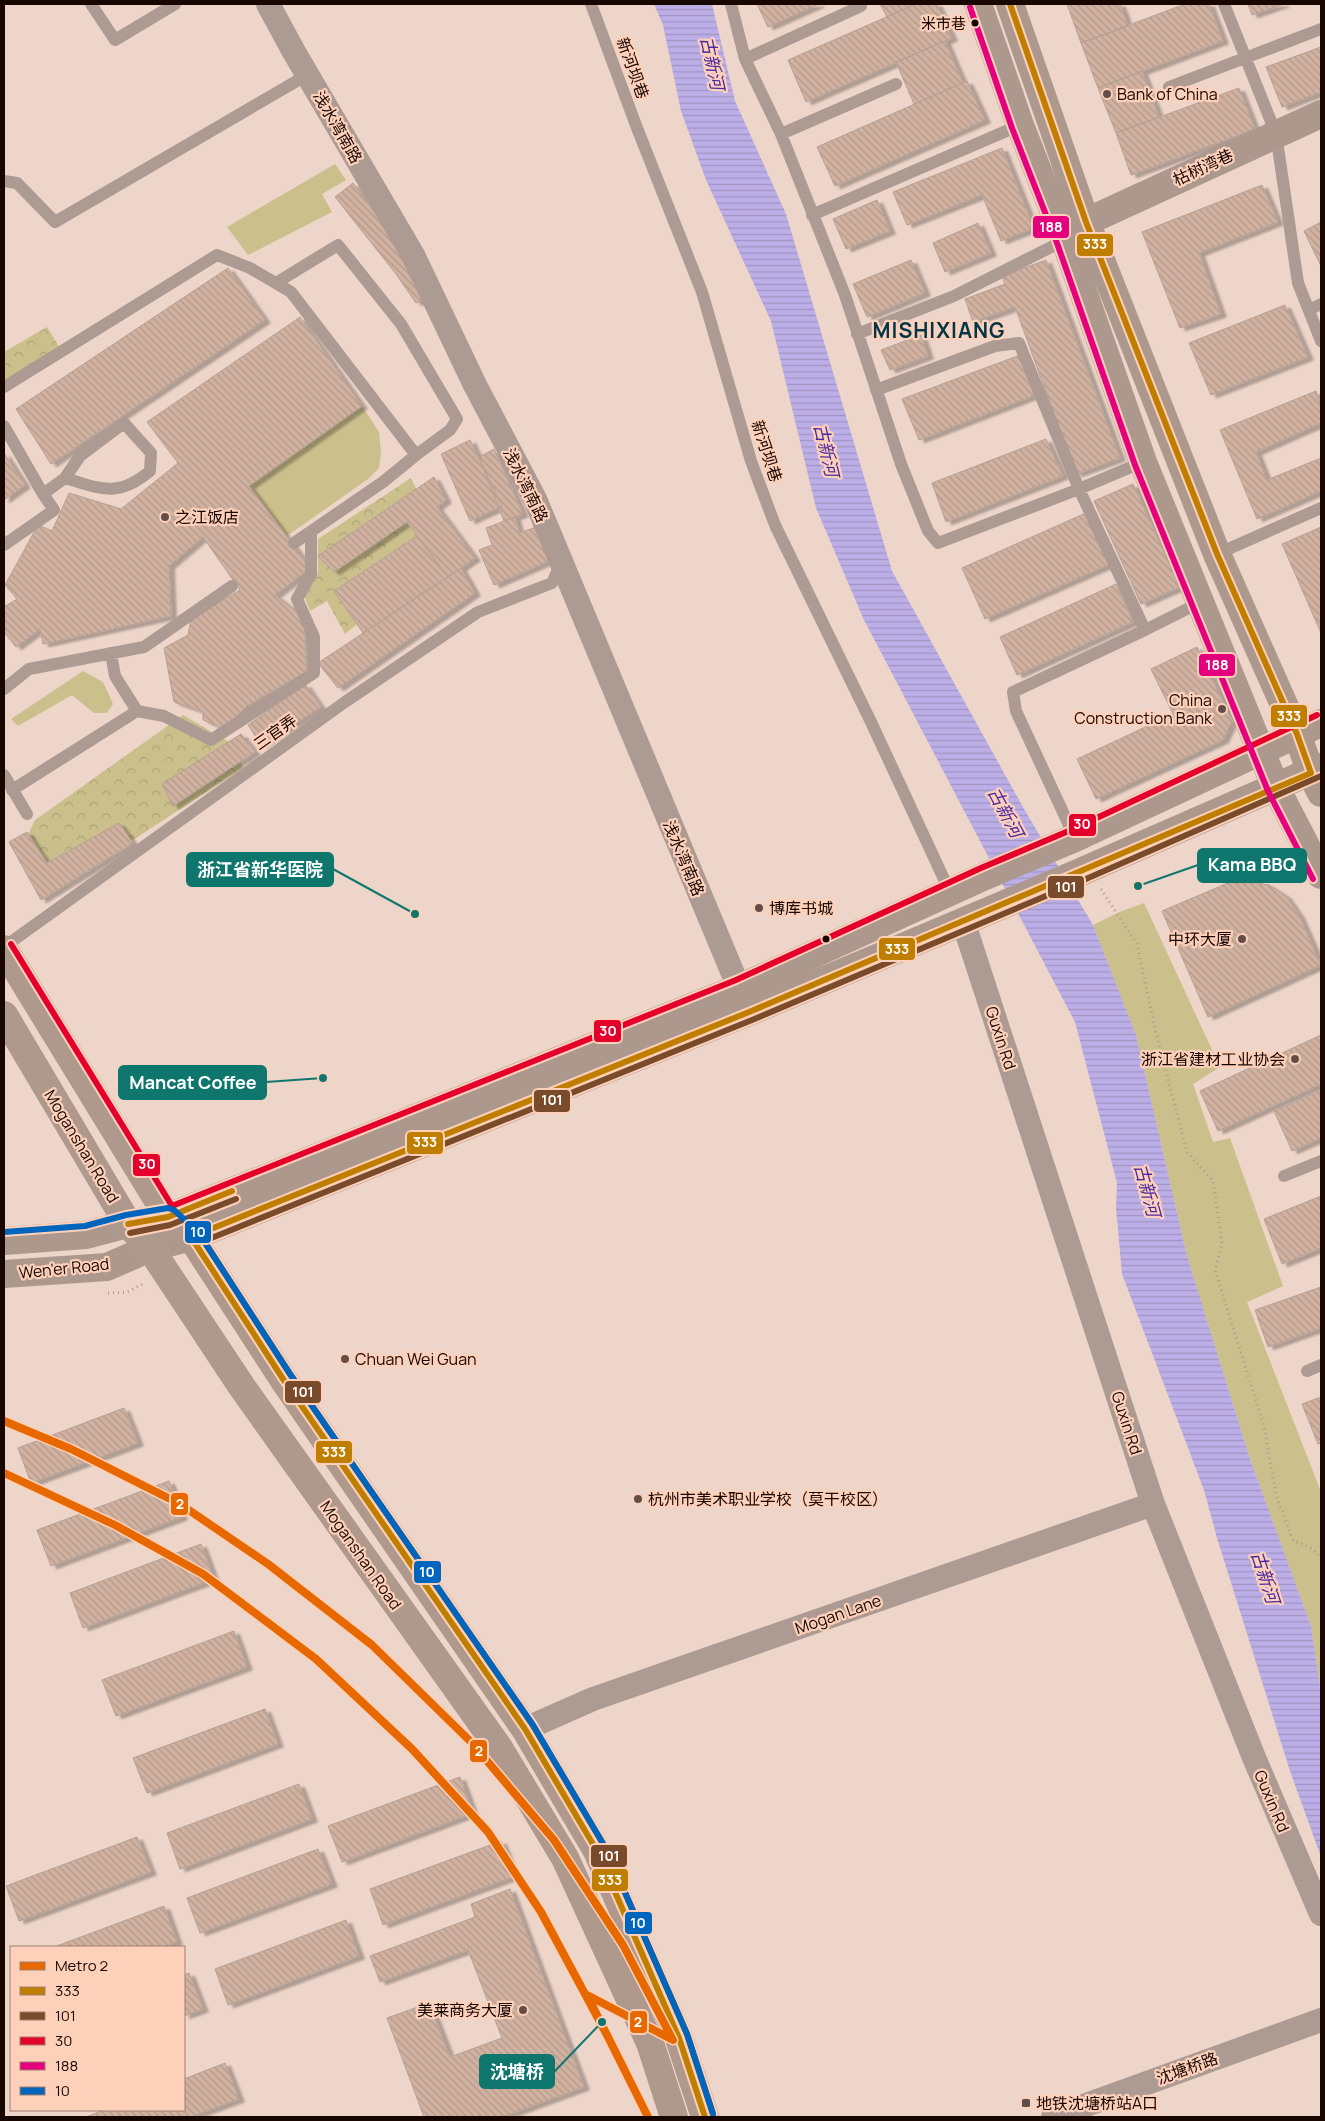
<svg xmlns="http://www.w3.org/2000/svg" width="1325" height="2121" font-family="Manrope,'Noto Sans SC',sans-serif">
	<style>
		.green { fill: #cbbf8c }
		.forest { fill: url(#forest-crowns) }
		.water { fill: url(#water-rules) }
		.building { fill: url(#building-back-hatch); stroke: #b5a096; filter: url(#shadow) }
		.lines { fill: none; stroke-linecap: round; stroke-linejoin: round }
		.path { stroke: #ac9a92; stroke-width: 3; stroke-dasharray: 1 4; stroke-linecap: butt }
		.lane { stroke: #ad9a92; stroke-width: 12 }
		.street { stroke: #ad9a92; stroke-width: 24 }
		.secondary { stroke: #ad988e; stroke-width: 28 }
		.primary { stroke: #af998c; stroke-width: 28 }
		.bus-1-casing { stroke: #fdd0ba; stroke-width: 10 }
		.bus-2-casing { stroke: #fdd0ba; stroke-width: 10 }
		.bus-3-casing { stroke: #fdd0ba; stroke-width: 10 }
		.bus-4-casing { stroke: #fdd0ba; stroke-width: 10 }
		.bus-5-casing { stroke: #fdd0ba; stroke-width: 10 }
		.bus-1 { stroke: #bf7e00; stroke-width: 6 }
		.bus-2 { stroke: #7a4b2a; stroke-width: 6 }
		.bus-3 { stroke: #e4002b; stroke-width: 6 }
		.bus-4 { stroke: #e5007d; stroke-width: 6 }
		.bus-5 { stroke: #0065bd; stroke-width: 6 }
		.metro-1-casing { stroke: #fdd0ba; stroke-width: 11 }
		.metro-1 { stroke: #e86800; stroke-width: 8 }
		.bus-dot { fill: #180601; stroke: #fdd0ba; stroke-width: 2 }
		.poi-dot { fill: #634e47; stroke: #fdd0ba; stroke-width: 2 }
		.labels { text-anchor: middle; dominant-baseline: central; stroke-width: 4.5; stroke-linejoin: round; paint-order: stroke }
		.bus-label { font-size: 15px; fill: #180601; stroke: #fdd0ba; text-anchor: end }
		.street-label { font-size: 16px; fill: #180601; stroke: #fdd0ba }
		.poi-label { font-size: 16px; fill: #180601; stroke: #fdd0ba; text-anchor: start }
		.water-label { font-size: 18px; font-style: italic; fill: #4929a2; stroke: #fdd0ba }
		.district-label { font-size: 21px; font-weight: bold; letter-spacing: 1px; fill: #003648; stroke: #fdd0ba }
		.leader { fill: none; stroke: #0f766e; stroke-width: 2 }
		.callout-dot { fill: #0f766e; stroke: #fdd0ba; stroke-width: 2 }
		.callout { fill: #0f766e; stroke: #0f766e; stroke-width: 2 }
		.callout-label { font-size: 18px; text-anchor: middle; font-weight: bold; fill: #fff }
		.line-badge { stroke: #fdd0ba; stroke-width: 2 }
		.badge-label { font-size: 14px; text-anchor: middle; font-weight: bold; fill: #fff }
	</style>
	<defs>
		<pattern id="forest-crowns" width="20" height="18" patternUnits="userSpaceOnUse" patternTransform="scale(1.25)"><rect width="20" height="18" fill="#cbbf8c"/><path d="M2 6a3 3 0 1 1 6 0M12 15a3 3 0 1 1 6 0" fill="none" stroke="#aea377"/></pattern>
		<pattern id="water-rules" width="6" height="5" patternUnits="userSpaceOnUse" patternTransform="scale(1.25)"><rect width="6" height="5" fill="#bcaee6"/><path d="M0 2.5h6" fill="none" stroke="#a194c4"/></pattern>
		<pattern id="building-back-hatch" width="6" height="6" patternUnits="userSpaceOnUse" patternTransform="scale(1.25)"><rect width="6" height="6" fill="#d1b2a1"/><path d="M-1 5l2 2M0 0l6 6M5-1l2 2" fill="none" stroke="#b39889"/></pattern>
		<filter id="shadow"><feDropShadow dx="5.5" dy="3" stdDeviation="1" flood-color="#0004"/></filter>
	</defs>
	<rect width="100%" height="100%" fill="#eed5c9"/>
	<path class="green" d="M 335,164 L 346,180 L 322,194 L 332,212 L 248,255 L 227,227 Z
		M 362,406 L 379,432 L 381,453 L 379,468 L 368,479 L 287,536 L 249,486 Z
		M 83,671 L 103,682 L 113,704 L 107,713 L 94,713 L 72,695 L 18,726 L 11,719 Z
		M 1144,903 L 1220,1067 L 1193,1084 L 1213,1142 L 1230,1138 L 1283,1286 L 1247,1302 L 1321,1492 L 1321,1694 L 1311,1626 L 1250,1459 L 1187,1256 L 1136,1035 L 1093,925 L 1117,913 Z"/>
	<path class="forest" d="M 47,327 L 60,348 L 4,382 L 4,352 Z
		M 411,478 L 437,534 L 348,592 L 363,619 L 345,634 L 327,601 L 310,611 L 302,590 L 318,573 L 318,539 Z
		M 183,715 L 236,746 L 243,768 L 55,891 L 25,841 L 35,820 Z"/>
	<path class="water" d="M 654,4 L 712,4 L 735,101 L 786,214 L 892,571 L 1024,809 L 1093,925 L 1136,1035 L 1187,1256 L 1250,1459 L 1311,1626 L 1321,1694 L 1321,1857 L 1290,1771 L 1217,1538 L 1204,1490 L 1122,1274 L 1116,1208 L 1117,1183 L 1075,1022 L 864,620 L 816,508 L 771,321 L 706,180 L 681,111 L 663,25 Z"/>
	<path class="building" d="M 757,4 L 819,4 L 768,27 Z
		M 880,4 L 916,4 L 887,17 Z
		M 916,4 L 937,4 L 952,38 L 806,102 L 788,60 Z
		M 1067,4 L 1120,4 L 1128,26 L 1081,43 Z
		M 1185,4 L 1209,4 L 1223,41 L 1098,88 L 1081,43 Z
		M 1248,4 L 1284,4 L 1252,15 Z
		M 945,41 L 963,83 L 914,104 L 896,62 Z
		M 1321,47 L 1321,92 L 1282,107 L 1266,67 Z
		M 1142,71 L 1159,117 L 1116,133 L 1098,88 Z
		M 967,81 L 985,120 L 835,186 L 817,147 Z
		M 1239,88 L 1255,129 L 1131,175 L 1116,133 Z
		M 1002,148 L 1034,228 L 1001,241 L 982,195 L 907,225 L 893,192 Z
		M 353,183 L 392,235 L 424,298 L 416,303 L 396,274 L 335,197 Z
		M 1262,185 L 1278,222 L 1199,253 L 1221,314 L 1180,328 L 1142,232 Z
		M 877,200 L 890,231 L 846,249 L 833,219 Z
		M 1321,222 L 1321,266 L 1304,231 Z
		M 978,223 L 991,253 L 945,272 L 933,243 Z
		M 911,260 L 925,293 L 867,317 L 853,284 Z
		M 1046,260 L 1120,458 L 1076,474 L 1015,307 L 973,322 L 965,299 L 1005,284 L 1002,276 Z
		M 228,268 L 265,320 L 51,464 L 16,409 Z
		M 1285,305 L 1308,357 L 1211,395 L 1189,343 Z
		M 300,317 L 362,406 L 249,486 L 310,568 L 275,595 L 305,618 L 306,672 L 248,705 L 224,729 L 203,720 L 203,712 L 174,702 L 164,648 L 188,635 L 191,619 L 240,590 L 203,537 L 169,566 L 171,616 L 43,644 L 40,629 L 16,647 L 4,632 L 4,607 L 17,599 L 5,585 L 38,525 L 52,531 L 69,493 L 121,509 L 178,463 L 147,422 Z
		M 921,335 L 928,356 L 890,370 L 881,350 Z
		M 1020,355 L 1035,395 L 919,440 L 902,399 Z
		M 1316,391 L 1321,405 L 1321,423 L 1256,452 L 1267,480 L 1321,458 L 1321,491 L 1257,519 L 1220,430 Z
		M 1046,439 L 1063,476 L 946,522 L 932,483 Z
		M 470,440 L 502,506 L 470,521 L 441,454 Z
		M 494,449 L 523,514 L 504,521 L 479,457 Z
		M 4,453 L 25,485 L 4,500 Z
		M 434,477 L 446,500 L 437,507 L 475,558 L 448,577 L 407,522 L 334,572 L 318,556 Z
		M 1133,484 L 1180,587 L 1141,604 L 1094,501 Z
		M 1088,512 L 1110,564 L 985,619 L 962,568 Z
		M 515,517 L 519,533 L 536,527 L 551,560 L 494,585 L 479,550 L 492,545 L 486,528 Z
		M 1321,527 L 1321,633 L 1282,544 Z
		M 417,536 L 448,577 L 363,633 L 334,591 Z
		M 461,568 L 475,593 L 338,688 L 318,663 Z
		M 1116,584 L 1133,622 L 1017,675 L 1000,637 Z
		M 1197,647 L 1232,721 L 1223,740 L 1096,799 L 1077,759 L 1173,714 L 1151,669 Z
		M 305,684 L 321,707 L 261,745 L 248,725 Z
		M 241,734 L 255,752 L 173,806 L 162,784 Z
		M 119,823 L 133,843 L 41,900 L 9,842 L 27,832 L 47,863 Z
		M 1230,882 L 1251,882 L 1269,885 L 1286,896 L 1299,915 L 1321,965 L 1208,1017 L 1162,911 Z
		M 1321,1035 L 1321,1084 L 1218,1131 L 1200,1091 Z
		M 1321,1090 L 1321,1138 L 1292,1151 L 1274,1111 Z
		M 1321,1196 L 1321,1248 L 1282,1264 L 1264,1219 Z
		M 1321,1287 L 1321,1328 L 1268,1347 L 1255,1310 Z
		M 1321,1397 L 1321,1443 L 1318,1444 L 1302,1404 Z
		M 124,1408 L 138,1443 L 31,1483 L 18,1448 Z
		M 169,1481 L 182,1517 L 51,1566 L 37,1530 Z
		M 201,1544 L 214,1579 L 83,1628 L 70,1593 Z
		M 234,1631 L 247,1667 L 116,1716 L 102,1680 Z
		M 265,1709 L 278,1744 L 147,1793 L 133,1758 Z
		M 460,1777 L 473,1813 L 342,1862 L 328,1826 Z
		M 299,1784 L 312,1819 L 180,1869 L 167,1833 Z
		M 137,1837 L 151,1872 L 19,1921 L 6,1886 Z
		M 501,1841 L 515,1876 L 383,1925 L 370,1889 Z
		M 318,1849 L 332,1884 L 200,1933 L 187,1898 Z
		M 510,1889 L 584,2087 L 502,2117 L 424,2117 L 387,2018 L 429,2003 L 450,2057 L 502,2038 L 468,1950 L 380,1982 L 370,1956 L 475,1917 L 471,1904 Z
		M 164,1906 L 177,1942 L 162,1947 L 54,1947 Z
		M 346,1920 L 359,1956 L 228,2005 L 215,1969 Z
		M 189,1973 L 203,2009 L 184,2016 L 184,1975 Z
		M 225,2063 L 239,2099 L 190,2117 L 86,2117 L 104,2110 L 184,2110 L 184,2079 Z"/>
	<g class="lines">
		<path class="path" d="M 1101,889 L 1137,944 L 1156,1033 L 1187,1152 L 1213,1181 L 1222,1244 L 1215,1270 L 1264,1426 L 1276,1495 L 1293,1540 L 1313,1549 L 1321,1558
			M 108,1293 L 127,1292 L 145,1283"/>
		<path class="lane" d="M 91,4 L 115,40 L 175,4
			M 591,4 L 637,128 L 702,292 L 751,461 L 775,525 L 871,722 L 950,892
			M 731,4 L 745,59 L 781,134 L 845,295 L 901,464 L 928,531 L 938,543 L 1079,489 L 1143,462
			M 1224,4 L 1276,134 L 1298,283 L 1321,341
			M 745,59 L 861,6
			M 1169,87 L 1321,29
			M 781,134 L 896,84
			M 4,181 L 17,183 L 55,222 L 307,75
			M 812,215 L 1020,125
			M 276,283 L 338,245 L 401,324 L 457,419 L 450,430 L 416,455
			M 1309,310 L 1321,304
			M 857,334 L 954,296 L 1065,240
			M 4,387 L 217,255 L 250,268 L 291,292 L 416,455 L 383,482 L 294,543
			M 876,390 L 995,346 L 1019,343 L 1079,489 L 1145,630
			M 4,426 L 43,494
			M 4,545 L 54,510 L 43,494 L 65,478 C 101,489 118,498 150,471 L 151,453 L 124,423 L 80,456 L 65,478
			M 1217,554 L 1321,508
			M 111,653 L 115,676 L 137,711 L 164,716 L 211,740 L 314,673 L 314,637 L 297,599 L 311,574 L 311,532
			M 4,689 L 29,669 L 144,647 L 232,586
			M 4,775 L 27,814
			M 12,790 L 137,711
			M 1075,838 L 1016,711 L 1013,692 L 1145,630 L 1201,602
			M 4,947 L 345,702 L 478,612 L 552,583 L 558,570 L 558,562
			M 1284,1176 L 1321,1161
			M 1307,1371 L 1321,1365"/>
		<path class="street" d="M 268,4 L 294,52 L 413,255 L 475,385 L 535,499 L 739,988
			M 963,921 L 1153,1504 L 1255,1760 L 1321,1914
			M 525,1729 L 593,1699 L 1153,1504
			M 1053,2117 L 1321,2020"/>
		<path class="secondary" d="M 978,4 L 1020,125 L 1065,240 L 1143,462 L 1276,788 L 1321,875
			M 1010,4 L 1086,222 L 1217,554 L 1297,734 L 1311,773 L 1321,793
			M 1086,222 L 1321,114
			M 4,1241 L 86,1235 L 128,1224 L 168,1217 L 739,988 L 985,876 L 1075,838 L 1321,723
			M 4,1274 L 107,1267 L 150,1248 L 191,1237 L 749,1012 L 1076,874 L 1321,767"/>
		<path class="primary" d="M 4,949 L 168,1217 L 191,1237 L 283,1379 L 525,1729 L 597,1851 L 679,2038 L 705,2117
			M 4,1015 L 128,1224 L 150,1248 L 242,1387 L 499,1748 L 565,1858 L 650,2043 L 674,2117"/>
		<g class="bus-1-casing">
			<path id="bus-1" d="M 128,1224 L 168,1217 L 232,1191
				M 705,2117 L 679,2038 L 597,1851 L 525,1729 L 283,1379 L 191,1237 L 749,1012 L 1311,773 L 1297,734 L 1217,554 L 1086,222 L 1010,4"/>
		</g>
		<g class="bus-2-casing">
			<path id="bus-2" d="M 130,1233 L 170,1225 L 236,1199
				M 713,2114 L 687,2034 L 605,1847 L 532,1724 L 290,1374 L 204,1241 L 752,1020 L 1079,882 L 1321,776"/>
		</g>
		<g class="bus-3-casing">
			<path id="bus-3" d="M 11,944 L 172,1206 L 736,980 L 981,868 L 1071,830 L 1317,715"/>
		</g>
		<g class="bus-4-casing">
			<path id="bus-4" d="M 970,7 L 1012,128 L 1057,243 L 1135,465 L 1268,791 L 1313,879"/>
		</g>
		<g class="bus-5-casing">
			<path id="bus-5" d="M 4,1232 L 85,1226 L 126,1215 L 168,1208 L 174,1210 L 198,1232 L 290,1374 L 533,1725 L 605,1847 L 687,2034 L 713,2114"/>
		</g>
		<use href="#bus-1" class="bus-1"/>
		<use href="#bus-2" class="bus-2"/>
		<use href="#bus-3" class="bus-3"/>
		<use href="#bus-4" class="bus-4"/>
		<use href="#bus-5" class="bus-5"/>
		<g class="metro-1-casing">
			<path id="metro-1" d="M 4,1421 L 71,1449 L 180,1504 L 268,1564 L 372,1645 L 471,1742 L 554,1840 L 623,1945 L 673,2040 L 587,1995 L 648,2117
				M 4,1473 L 115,1525 L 203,1574 L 316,1659 L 412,1749 L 488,1832 L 541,1912 L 607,2035"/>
		</g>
		<use href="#metro-1" class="metro-1"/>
	</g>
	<g class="bus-dot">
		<circle cx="975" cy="23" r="4.5"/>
		<circle cx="826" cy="939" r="4.5"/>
	</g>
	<g class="poi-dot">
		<circle cx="1107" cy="94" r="5"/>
		<circle cx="165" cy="517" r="5"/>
		<circle cx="1222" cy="709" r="5"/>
		<circle cx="759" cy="908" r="5"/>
		<circle cx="1242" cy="939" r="5"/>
		<circle cx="1295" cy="1059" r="5"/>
		<circle cx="345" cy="1359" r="5"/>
		<circle cx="638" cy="1499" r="5"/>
		<circle cx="523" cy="2010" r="5"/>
		<rect x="1021" y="2098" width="10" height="10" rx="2.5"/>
	</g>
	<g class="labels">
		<g class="bus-label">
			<text x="966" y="23">米市巷</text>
		</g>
		<g class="street-label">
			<text transform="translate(633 68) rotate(70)">新河坝巷</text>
			<text transform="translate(338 127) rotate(60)">浅水湾南路</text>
			<text transform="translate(1203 167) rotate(-25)">枯树湾巷</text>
			<text transform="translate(767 451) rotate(72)">新河坝巷</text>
			<text transform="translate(526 485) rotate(64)">浅水湾南路</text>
			<text transform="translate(275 732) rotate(-35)">三官弄</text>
			<text transform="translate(684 858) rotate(67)">浅水湾南路</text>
			<text transform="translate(1001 1038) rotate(72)">Guxin Rd</text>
			<text transform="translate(82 1146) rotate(59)">Moganshan Road</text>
			<text transform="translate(64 1268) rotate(-6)">Wen'er Road</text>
			<text transform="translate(1127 1423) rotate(72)">Guxin Rd</text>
			<text transform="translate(361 1555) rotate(55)">Moganshan Road</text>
			<text transform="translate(838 1614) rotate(-19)">Mogan Lane</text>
			<text transform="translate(1272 1801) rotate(67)">Guxin Rd</text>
			<text transform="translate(1187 2068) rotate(-20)">沈塘桥路</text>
		</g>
		<g class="poi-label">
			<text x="1117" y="94">Bank of China</text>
			<text x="175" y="517">之江饭店</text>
			<text x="1212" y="700" text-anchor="end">China<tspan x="1212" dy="18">Construction Bank</tspan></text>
			<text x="769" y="908">博库书城</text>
			<text x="1232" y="939" text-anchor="end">中环大厦</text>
			<text x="1285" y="1059" text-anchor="end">浙江省建材工业协会</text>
			<text x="355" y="1359">Chuan Wei Guan</text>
			<text x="648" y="1499">杭州市美术职业学校（莫干校区）</text>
			<text x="513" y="2010" text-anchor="end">美莱商务大厦</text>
			<text x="1036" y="2103">地铁沈塘桥站A口</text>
		</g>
		<g class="water-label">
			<text transform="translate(713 63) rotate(78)">古新河</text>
			<text transform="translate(827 450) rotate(77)">古新河</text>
			<text transform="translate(1006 812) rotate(62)">古新河</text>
			<text transform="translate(1148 1190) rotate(75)">古新河</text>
			<text transform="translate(1266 1577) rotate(72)">古新河</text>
		</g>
		<g class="district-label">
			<text x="939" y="330">MISHIXIANG</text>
		</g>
	</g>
	<path class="leader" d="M1138 886L1198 865M415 914L333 869M323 1078L266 1082M602 2022L554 2072"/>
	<g class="callout-dot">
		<circle cx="1138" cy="886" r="5"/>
		<circle cx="415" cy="914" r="5"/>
		<circle cx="323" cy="1078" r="5"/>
		<circle cx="602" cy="2022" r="5"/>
	</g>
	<g class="callout">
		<rect x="1198" y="849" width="108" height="33" rx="5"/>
		<rect x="187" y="853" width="146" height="33" rx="5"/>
		<rect x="119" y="1066" width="147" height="33" rx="5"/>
		<rect x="480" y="2055" width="74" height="33" rx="5"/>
	</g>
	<g class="callout-label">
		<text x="1252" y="871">Kama BBQ</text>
		<text x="260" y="876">浙江省新华医院</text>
		<text x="193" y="1089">Mancat Coffee</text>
		<text x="517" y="2078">沈塘桥</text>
	</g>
	<g class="line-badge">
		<rect x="1032" y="215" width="38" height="24" rx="5" fill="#e5007d"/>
		<rect x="1076" y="233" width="38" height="24" rx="5" fill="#bf7e00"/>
		<rect x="1198" y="653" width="38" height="24" rx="5" fill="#e5007d"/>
		<rect x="1270" y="704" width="38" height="24" rx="5" fill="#bf7e00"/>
		<rect x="1068" y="813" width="29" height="24" rx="5" fill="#e4002b"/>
		<rect x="1047" y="875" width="38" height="24" rx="5" fill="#7a4b2a"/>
		<rect x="878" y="937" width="38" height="24" rx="5" fill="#bf7e00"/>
		<rect x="593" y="1019" width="29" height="24" rx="5" fill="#e4002b"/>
		<rect x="533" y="1089" width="38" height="24" rx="5" fill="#7a4b2a"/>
		<rect x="406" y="1131" width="38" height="24" rx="5" fill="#bf7e00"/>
		<rect x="132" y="1153" width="29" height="24" rx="5" fill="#e4002b"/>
		<rect x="184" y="1220" width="28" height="24" rx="5" fill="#0065bd"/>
		<rect x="284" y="1380" width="38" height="24" rx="5" fill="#7a4b2a"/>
		<rect x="315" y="1440" width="38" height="24" rx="5" fill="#bf7e00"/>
		<rect x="170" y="1492" width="19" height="24" rx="5" fill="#e86800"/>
		<rect x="413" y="1560" width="29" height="24" rx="5" fill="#0065bd"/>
		<rect x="469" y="1739" width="19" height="24" rx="5" fill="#e86800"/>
		<rect x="590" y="1844" width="38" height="24" rx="5" fill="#7a4b2a"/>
		<rect x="591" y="1868" width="38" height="24" rx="5" fill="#bf7e00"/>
		<rect x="624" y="1911" width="29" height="24" rx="5" fill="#0065bd"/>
		<rect x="629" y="2010" width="19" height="24" rx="5" fill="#e86800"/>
	</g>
	<g class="badge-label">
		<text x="1051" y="232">188</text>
		<text x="1095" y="249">333</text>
		<text x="1217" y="670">188</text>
		<text x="1289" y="721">333</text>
		<text x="1082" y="829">30</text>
		<text x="1066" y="892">101</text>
		<text x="897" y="954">333</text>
		<text x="608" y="1036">30</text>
		<text x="552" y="1105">101</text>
		<text x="425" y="1147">333</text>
		<text x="147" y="1169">30</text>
		<text x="198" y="1237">10</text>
		<text x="303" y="1397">101</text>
		<text x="334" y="1457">333</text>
		<text x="180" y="1509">2</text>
		<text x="427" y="1577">10</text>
		<text x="479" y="1756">2</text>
		<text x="609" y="1861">101</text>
		<text x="610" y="1885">333</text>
		<text x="638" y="1928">10</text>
		<text x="638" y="2027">2</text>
	</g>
	<rect width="1325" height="2121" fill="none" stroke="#180601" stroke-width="10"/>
	<rect x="10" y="1946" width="175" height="165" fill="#fdd0ba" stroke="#a17f70"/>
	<rect x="20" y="1962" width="25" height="8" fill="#e86800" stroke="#a17f70"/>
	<text x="55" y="1971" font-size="15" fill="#180601">Metro 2</text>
	<rect x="20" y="1987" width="25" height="8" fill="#bf7e00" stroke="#a17f70"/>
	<text x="55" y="1996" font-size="15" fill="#180601">333</text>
	<rect x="20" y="2012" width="25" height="8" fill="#7a4b2a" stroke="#a17f70"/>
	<text x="55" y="2021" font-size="15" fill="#180601">101</text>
	<rect x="20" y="2037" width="25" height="8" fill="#e4002b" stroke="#a17f70"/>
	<text x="55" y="2046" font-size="15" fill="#180601">30</text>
	<rect x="20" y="2062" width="25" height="8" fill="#e5007d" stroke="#a17f70"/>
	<text x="55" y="2071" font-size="15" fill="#180601">188</text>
	<rect x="20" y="2087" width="25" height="8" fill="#0065bd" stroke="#a17f70"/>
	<text x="55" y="2096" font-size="15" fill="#180601">10</text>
</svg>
